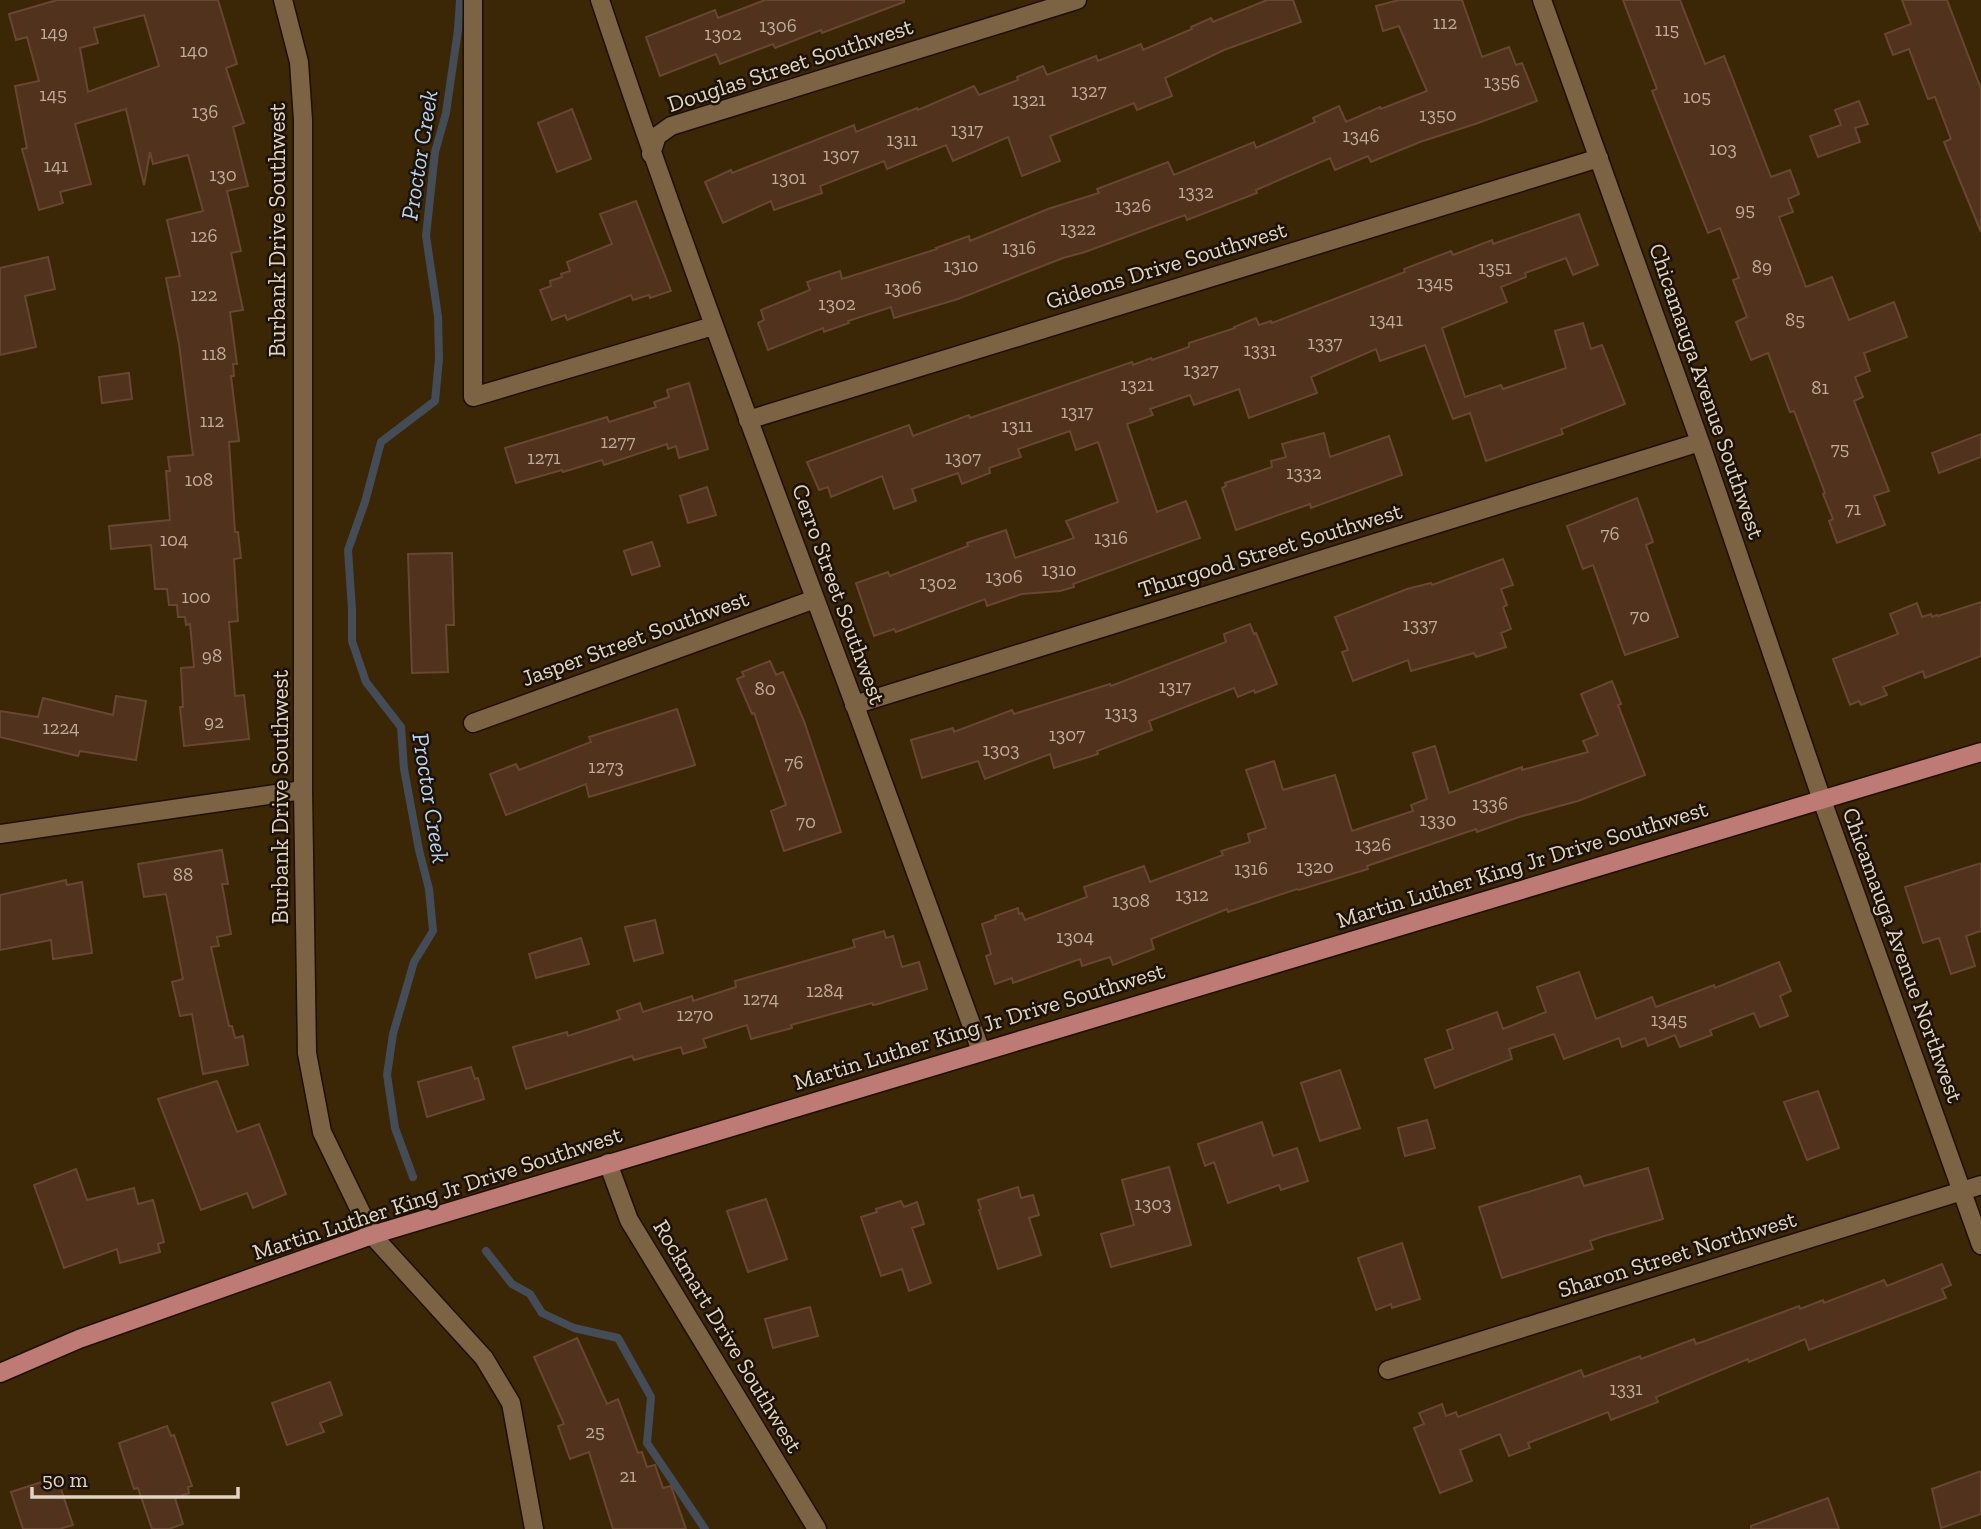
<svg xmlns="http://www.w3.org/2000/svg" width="1981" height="1529" font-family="'Zilla Slab',serif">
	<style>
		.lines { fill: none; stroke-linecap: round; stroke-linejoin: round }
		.stream { stroke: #444c58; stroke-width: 8 }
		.building { fill: #51321d; stroke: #684732; stroke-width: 2; fill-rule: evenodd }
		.minor-casing { stroke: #1f0f00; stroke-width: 21 }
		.major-casing { stroke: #1f0f00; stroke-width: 21 }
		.minor { stroke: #7c6344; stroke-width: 18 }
		.major { stroke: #be7b75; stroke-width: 18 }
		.labels { text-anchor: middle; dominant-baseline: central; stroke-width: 5; stroke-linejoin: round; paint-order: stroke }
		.number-label { font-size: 19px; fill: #beac9a }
		.street-label { font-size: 23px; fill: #e2d5c3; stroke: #1b1105 }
		.water-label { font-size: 24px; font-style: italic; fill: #b9d2f1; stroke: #1b1105 }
	</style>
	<rect width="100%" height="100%" fill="#3b2605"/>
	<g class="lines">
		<path class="stream" d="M 413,1177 L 395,1128 L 387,1075 L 393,1034 L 414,962 L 433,931 L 429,889 L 419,850 L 404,769 L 401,727 L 366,682 L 352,641 L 352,609 L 348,550 L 365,502 L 381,442 L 435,401 L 439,359 L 438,316 L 426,236 L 435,152 L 446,113 L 458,30 L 460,0
			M 486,1251 L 512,1284 L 530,1294 L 542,1313 L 574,1328 L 618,1338 L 651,1397 L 647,1443 L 705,1529"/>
	</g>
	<path class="building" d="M 57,0 L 218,0 L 237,64 L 226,68 L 244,123 L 233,127 L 248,186 L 227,191 L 241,251 L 231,253 L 243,310 L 230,312 L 237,364 L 233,364 L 234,376 L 231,376 L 239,441 L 229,442 L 235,532 L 238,532 L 241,558 L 234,559 L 238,621 L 229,622 L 235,696 L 244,695 L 249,739 L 184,746 L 180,707 L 183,707 L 181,668 L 194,667 L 190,624 L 186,625 L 185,617 L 178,617 L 177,605 L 169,605 L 167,589 L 155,589 L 151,545 L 111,549 L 109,526 L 170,520 L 166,471 L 170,471 L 168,457 L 193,455 L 179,344 L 166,278 L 180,276 L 167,220 L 203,211 L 188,155 L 153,164 L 150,152 L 144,185 L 126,109 L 75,124 L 91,184 L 60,192 L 63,203 L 39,210 L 22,149 L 27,148 L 15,86 L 39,81 L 27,37 L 16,40 L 9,14 ZM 144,15 L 159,66 L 88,92 L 80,48 L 98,43 L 94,28 Z
		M 765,0 L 904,0 L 904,2 L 822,33 L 821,30 L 775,48 L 773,44 L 720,64 L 716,54 L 660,76 L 646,37 L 715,10 L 718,18 Z
		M 1267,0 L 1293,0 L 1301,22 L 1224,50 L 1165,78 L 1172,96 L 1137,110 L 1134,103 L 1050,136 L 1060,161 L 1022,176 L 1008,137 L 953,161 L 946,145 L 887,169 L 884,161 L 820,186 L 822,193 L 774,210 L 771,201 L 723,223 L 705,182 L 731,170 L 732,173 L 854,125 L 856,132 L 917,108 L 918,110 L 974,86 L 979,95 L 1018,80 L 1017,77 L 1043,66 L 1047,75 L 1096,56 L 1098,61 L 1141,44 L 1143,50 L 1192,29 L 1191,27 L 1211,18 L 1213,22 Z
		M 1399,0 L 1462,0 L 1482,57 L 1509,47 L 1516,65 L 1522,63 L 1537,101 L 1478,123 L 1420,142 L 1371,162 L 1368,156 L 1335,170 L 1330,158 L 1256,190 L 1257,193 L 1187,220 L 1185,215 L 1085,252 L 1063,258 L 958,299 L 894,318 L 891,307 L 848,321 L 849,323 L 824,332 L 823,328 L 768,350 L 758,323 L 764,320 L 761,310 L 810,290 L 807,282 L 840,271 L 842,279 L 937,249 L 936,248 L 969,236 L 970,241 L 1048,209 L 1099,193 L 1097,189 L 1168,162 L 1174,175 L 1254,142 L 1256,148 L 1315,122 L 1313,118 L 1339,106 L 1346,122 L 1380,107 L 1381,109 L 1427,91 L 1399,26 L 1383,31 L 1376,6 Z
		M 1623,0 L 1680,0 L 1705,64 L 1724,56 L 1771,177 L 1790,170 L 1799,194 L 1788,199 L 1793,212 L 1779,217 L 1806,287 L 1832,277 L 1849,320 L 1894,302 L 1907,337 L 1864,353 L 1870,371 L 1855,377 L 1863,397 L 1854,401 L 1889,491 L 1874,496 L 1885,525 L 1837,543 L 1829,521 L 1833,519 L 1823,494 L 1825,493 L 1794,411 L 1790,412 L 1768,353 L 1751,360 L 1736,322 L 1747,317 L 1733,280 L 1739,278 L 1720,228 L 1708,233 L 1652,91 L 1657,89 Z
		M 1902,0 L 1947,0 L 1981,89 L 1981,232 L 1944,142 L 1951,139 L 1935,97 L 1928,99 L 1909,49 L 1893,55 L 1885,34 L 1911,24 Z
		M 1859,101 L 1868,124 L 1855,128 L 1860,142 L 1818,157 L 1810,136 L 1841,125 L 1835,110 Z
		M 572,109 L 591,159 L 557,172 L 538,123 Z
		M 636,201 L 671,291 L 650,298 L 649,295 L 633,300 L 631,295 L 567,320 L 565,315 L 552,320 L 540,290 L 551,286 L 550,281 L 562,277 L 561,274 L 570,271 L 567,262 L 612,244 L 600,214 Z
		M 1579,214 L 1598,265 L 1573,275 L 1566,258 L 1525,273 L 1526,277 L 1501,287 L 1507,302 L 1442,328 L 1465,397 L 1501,385 L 1503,389 L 1566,368 L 1555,331 L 1583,323 L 1591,349 L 1602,345 L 1625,404 L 1561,429 L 1563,434 L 1486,461 L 1470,413 L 1453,419 L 1425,345 L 1380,361 L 1376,349 L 1311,377 L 1317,393 L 1249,418 L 1239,389 L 1194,405 L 1190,395 L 1150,409 L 1153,415 L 1127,424 L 1157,512 L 1186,501 L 1200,538 L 1073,584 L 1074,587 L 1060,591 L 1022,594 L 987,606 L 985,599 L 896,632 L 894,629 L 874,636 L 856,583 L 888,572 L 890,576 L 968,546 L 967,543 L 1006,530 L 1015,558 L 1074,538 L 1066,521 L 1118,502 L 1098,442 L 1076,450 L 1070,431 L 1018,449 L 1021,457 L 989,468 L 990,473 L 962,484 L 958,473 L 912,489 L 916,501 L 894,509 L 882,476 L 831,497 L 828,487 L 819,490 L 807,462 L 909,425 L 913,436 L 969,415 L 970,418 L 1132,362 L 1133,365 L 1151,358 L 1152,360 L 1189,347 L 1189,343 L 1235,328 L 1234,327 L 1256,318 L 1259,325 L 1271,321 L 1272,323 L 1405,272 L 1404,269 L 1451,251 L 1453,255 L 1492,240 L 1493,244 Z
		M 48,257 L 55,289 L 25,296 L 36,347 L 0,355 L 0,268 Z
		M 129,373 L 132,399 L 102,403 L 99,377 Z
		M 689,383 L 708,449 L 679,458 L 676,446 L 668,449 L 667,444 L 604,465 L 602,460 L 563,472 L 562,470 L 516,483 L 505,448 L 607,417 L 609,422 L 656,407 L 654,402 L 669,397 L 667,390 Z
		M 1324,433 L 1330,457 L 1389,436 L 1402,475 L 1311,508 L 1310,504 L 1236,530 L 1222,488 L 1226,486 L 1225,483 L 1272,467 L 1271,461 L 1286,457 L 1282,444 Z
		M 1981,434 L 1981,457 L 1939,473 L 1932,453 Z
		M 707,487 L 716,515 L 688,523 L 680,496 Z
		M 1637,498 L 1653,542 L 1646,545 L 1678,637 L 1625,655 L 1593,565 L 1583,569 L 1567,526 Z
		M 652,542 L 660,566 L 632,575 L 624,551 Z
		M 452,553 L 454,625 L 446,625 L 448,672 L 412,673 L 408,554 Z
		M 1503,559 L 1513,585 L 1501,589 L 1507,605 L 1503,607 L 1511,629 L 1501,633 L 1506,647 L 1476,657 L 1474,653 L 1411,671 L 1408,660 L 1353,681 L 1342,652 L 1348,650 L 1335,617 L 1407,589 L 1431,583 L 1432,585 Z
		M 1981,602 L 1981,656 L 1925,678 L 1923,671 L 1883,687 L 1887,695 L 1861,705 L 1859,701 L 1850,705 L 1833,659 L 1898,634 L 1890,614 L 1917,603 L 1922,617 L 1931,614 L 1932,617 L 1937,615 L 1938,616 Z
		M 1250,624 L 1254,634 L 1256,633 L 1277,684 L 1255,693 L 1254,690 L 1238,697 L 1234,688 L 1149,721 L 1152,730 L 1097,751 L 1098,754 L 1054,768 L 1050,754 L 985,779 L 978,761 L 922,778 L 911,740 L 953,728 L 954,732 L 1012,710 L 1014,714 L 1110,684 L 1111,686 L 1226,642 L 1224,634 Z
		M 770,661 L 776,675 L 783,672 L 804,721 L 841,832 L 784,851 L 771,811 L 786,805 L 754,713 L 752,714 L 737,679 L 744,676 L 742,672 Z
		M 1612,681 L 1621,704 L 1618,705 L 1645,775 L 1578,801 L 1519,817 L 1477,832 L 1476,829 L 1367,866 L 1368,869 L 1299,890 L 1297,889 L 1228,912 L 1227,909 L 1151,939 L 1154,949 L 1113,965 L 1110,957 L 1082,966 L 1080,959 L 1013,983 L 1012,978 L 995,984 L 986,956 L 991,954 L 982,924 L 996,919 L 995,916 L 1018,908 L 1019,914 L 1022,913 L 1025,920 L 1087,897 L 1084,887 L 1144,866 L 1150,882 L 1223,855 L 1221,851 L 1250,842 L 1248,834 L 1266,828 L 1246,770 L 1274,761 L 1283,790 L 1335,775 L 1352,831 L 1413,811 L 1411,805 L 1427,799 L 1413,753 L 1435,746 L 1449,793 L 1522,767 L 1522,770 L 1588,752 L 1583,741 L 1598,735 L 1581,694 Z
		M 116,696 L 146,701 L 136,760 L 80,751 L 78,756 L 0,737 L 0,711 L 38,717 L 43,698 L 113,715 Z
		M 677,709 L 695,765 L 589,797 L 586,784 L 506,815 L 490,774 L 516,764 L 519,770 L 591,742 L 589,737 Z
		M 222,850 L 228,884 L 222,884 L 231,934 L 217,937 L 219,946 L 211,947 L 229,1026 L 232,1026 L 235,1038 L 243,1036 L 248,1065 L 203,1074 L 192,1014 L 180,1016 L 172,982 L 183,979 L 166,894 L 144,897 L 138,864 Z
		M 1981,863 L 1981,931 L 1966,936 L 1975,966 L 1951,974 L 1939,938 L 1923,943 L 1905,887 Z
		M 66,880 L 67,885 L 82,882 L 92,953 L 53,959 L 51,940 L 0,950 L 0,895 Z
		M 655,920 L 663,953 L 634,961 L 625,927 Z
		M 884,931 L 886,938 L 893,936 L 902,967 L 919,962 L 927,989 L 878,1004 L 873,1005 L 872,1003 L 791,1025 L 792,1028 L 751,1039 L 747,1025 L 703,1039 L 706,1047 L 683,1054 L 681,1047 L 634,1060 L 632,1056 L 526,1089 L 513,1047 L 567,1032 L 568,1036 L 620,1019 L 617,1011 L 640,1003 L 643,1012 L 692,996 L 693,1001 L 736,987 L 735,981 L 855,947 L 853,940 Z
		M 581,938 L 589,964 L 536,978 L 529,954 Z
		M 1779,962 L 1791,991 L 1780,996 L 1788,1016 L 1760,1027 L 1754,1013 L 1710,1030 L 1712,1035 L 1680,1047 L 1675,1035 L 1648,1046 L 1645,1038 L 1622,1047 L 1619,1038 L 1564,1059 L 1554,1034 L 1509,1049 L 1512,1059 L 1435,1088 L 1425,1059 L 1453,1049 L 1447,1030 L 1497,1012 L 1503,1029 L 1546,1012 L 1537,987 L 1579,972 L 1596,1019 L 1652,997 L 1656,1007 L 1714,985 L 1715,988 Z
		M 471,1067 L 475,1079 L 478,1078 L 484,1099 L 427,1117 L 418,1082 Z
		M 1340,1070 L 1360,1128 L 1320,1141 L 1301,1083 Z
		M 217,1081 L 237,1132 L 259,1124 L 286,1194 L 253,1208 L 247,1193 L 201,1210 L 158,1099 Z
		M 1818,1091 L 1839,1148 L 1807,1160 L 1784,1102 Z
		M 1427,1120 L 1435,1148 L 1405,1156 L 1398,1128 Z
		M 1262,1122 L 1273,1156 L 1297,1148 L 1308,1181 L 1281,1190 L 1279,1185 L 1228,1203 L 1214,1162 L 1205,1166 L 1198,1144 Z
		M 1169,1167 L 1191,1245 L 1111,1267 L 1101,1234 L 1134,1225 L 1122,1180 Z
		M 1648,1168 L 1663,1219 L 1601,1237 L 1590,1241 L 1593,1249 L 1502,1278 L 1479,1207 L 1580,1176 L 1584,1186 Z
		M 76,1169 L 87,1200 L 134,1188 L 138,1204 L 153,1200 L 164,1242 L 158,1244 L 160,1252 L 120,1263 L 117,1249 L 64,1268 L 34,1185 Z
		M 1018,1187 L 1021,1198 L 1033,1195 L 1039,1215 L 1029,1218 L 1041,1255 L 998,1269 L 979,1210 L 981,1209 L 978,1200 Z
		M 766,1199 L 787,1259 L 748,1272 L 727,1211 Z
		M 901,1201 L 904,1207 L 917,1202 L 924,1224 L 912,1228 L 931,1283 L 909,1291 L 902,1269 L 881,1276 L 861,1217 L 877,1212 L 876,1209 Z
		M 1402,1243 L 1420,1299 L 1392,1308 L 1391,1304 L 1376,1310 L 1358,1258 Z
		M 1942,1264 L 1951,1285 L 1942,1289 L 1946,1298 L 1809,1350 L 1805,1339 L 1749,1362 L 1748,1359 L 1656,1397 L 1658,1402 L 1611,1420 L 1608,1412 L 1528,1443 L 1530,1448 L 1509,1456 L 1500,1434 L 1460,1450 L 1472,1481 L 1440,1493 L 1414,1428 L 1424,1424 L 1419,1413 L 1442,1404 L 1446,1416 L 1456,1412 L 1458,1417 L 1581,1370 L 1584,1377 L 1640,1356 L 1641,1359 L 1694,1339 L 1696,1344 L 1705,1341 L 1799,1306 L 1800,1309 L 1823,1300 L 1824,1303 L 1884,1280 L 1887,1286 Z
		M 810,1307 L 818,1336 L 773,1348 L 765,1319 Z
		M 577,1338 L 607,1404 L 618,1399 L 638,1453 L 642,1452 L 647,1467 L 655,1465 L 663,1488 L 671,1486 L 686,1529 L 613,1529 L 589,1452 L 570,1459 L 558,1426 L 564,1424 L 534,1357 Z
		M 330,1382 L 342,1415 L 320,1423 L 324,1432 L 287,1445 L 272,1403 Z
		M 167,1426 L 171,1436 L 174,1435 L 192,1486 L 188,1487 L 189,1493 L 175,1498 L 183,1524 L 169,1529 L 152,1529 L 138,1488 L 134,1489 L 119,1443 Z
		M 1981,1471 L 1981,1514 L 1941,1528 L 1932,1489 Z
		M 57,1477 L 73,1525 L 59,1529 L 23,1529 L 11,1492 Z
		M 1828,1498 L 1839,1529 L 1751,1529 L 1751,1526 Z"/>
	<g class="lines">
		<g class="minor-casing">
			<path id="minor" d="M 283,0 L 299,62 L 303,120 L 303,790 L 307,1053 L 322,1132 L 372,1235 L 484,1358 L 511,1403 L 534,1529
				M 473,0 L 473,397 L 713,326
				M 600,0 C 679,237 767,469 854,703 C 896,819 938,935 981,1051
				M 1542,0 L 1700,442 L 1822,800 L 1981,1245
				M 651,154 L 657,136 L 671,126 L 1077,0
				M 748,420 L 1599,158
				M 854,705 L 1700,442
				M 473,723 L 815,599
				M 0,834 L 303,790
				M 608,1163 L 629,1220 L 817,1529
				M 1388,1370 L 1981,1185"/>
		</g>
		<g class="major-casing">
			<path id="major" d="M 0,1373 L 79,1339 L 372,1235 L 1981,752"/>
		</g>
		<use href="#minor" class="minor"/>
		<use href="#major" class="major"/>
	</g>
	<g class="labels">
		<g class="number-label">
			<text x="1445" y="22">112</text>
			<text x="778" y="25">1306</text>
			<text x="1667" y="29">115</text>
			<text x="54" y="32">149</text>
			<text x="723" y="33">1302</text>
			<text x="194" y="50">140</text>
			<text x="1502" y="81">1356</text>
			<text x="1089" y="90">1327</text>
			<text x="53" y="94">145</text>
			<text x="1697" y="96">105</text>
			<text x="1029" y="99">1321</text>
			<text x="205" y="111">136</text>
			<text x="1438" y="114">1350</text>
			<text x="967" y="129">1317</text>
			<text x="1361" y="135">1346</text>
			<text x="902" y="139">1311</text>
			<text x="1723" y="148">103</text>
			<text x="841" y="154">1307</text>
			<text x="56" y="165">141</text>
			<text x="223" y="174">130</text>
			<text x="789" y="177">1301</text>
			<text x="1196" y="191">1332</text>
			<text x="1133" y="205">1326</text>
			<text x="1745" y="209">95</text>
			<text x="1078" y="228">1322</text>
			<text x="204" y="235">126</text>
			<text x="1019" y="247">1316</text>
			<text x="961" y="265">1310</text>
			<text x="1762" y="266">89</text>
			<text x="1495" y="267">1351</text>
			<text x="1435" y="282">1345</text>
			<text x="903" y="287">1306</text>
			<text x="204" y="294">122</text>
			<text x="837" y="303">1302</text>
			<text x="1386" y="319">1341</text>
			<text x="1795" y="319">85</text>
			<text x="1325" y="342">1337</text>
			<text x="1260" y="349">1331</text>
			<text x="214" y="353">118</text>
			<text x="1201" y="369">1327</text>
			<text x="1137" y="384">1321</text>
			<text x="1820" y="387">81</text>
			<text x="1077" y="411">1317</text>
			<text x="212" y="420">112</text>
			<text x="1017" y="425">1311</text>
			<text x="618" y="441">1277</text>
			<text x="1840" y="448">75</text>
			<text x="544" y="457">1271</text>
			<text x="963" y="457">1307</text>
			<text x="1304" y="472">1332</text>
			<text x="199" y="479">108</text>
			<text x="1853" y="508">71</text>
			<text x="1610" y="533">76</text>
			<text x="1111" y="537">1316</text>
			<text x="174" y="539">104</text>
			<text x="1059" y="569">1310</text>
			<text x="1004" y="576">1306</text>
			<text x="938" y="582">1302</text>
			<text x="196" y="596">100</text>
			<text x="1640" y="615">70</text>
			<text x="1420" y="624">1337</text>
			<text x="212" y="655">98</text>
			<text x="1175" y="686">1317</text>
			<text x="765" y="688">80</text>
			<text x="1121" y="712">1313</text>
			<text x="214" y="721">92</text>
			<text x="61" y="727">1224</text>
			<text x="1067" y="734">1307</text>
			<text x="1001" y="749">1303</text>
			<text x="794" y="762">76</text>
			<text x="606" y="766">1273</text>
			<text x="1490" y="803">1336</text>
			<text x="1438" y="819">1330</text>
			<text x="806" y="821">70</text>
			<text x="1373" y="844">1326</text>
			<text x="1315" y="866">1320</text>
			<text x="1251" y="868">1316</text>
			<text x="183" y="874">88</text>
			<text x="1192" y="894">1312</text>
			<text x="1131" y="900">1308</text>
			<text x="1075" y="936">1304</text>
			<text x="825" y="990">1284</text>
			<text x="761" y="998">1274</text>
			<text x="695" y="1014">1270</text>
			<text x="1669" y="1019">1345</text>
			<text x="1153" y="1203">1303</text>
			<text x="1626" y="1388">1331</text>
			<text x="595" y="1431">25</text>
			<text x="628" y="1475">21</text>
		</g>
		<g class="street-label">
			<text transform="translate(790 65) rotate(-18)">Douglas Street Southwest</text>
			<text transform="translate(277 230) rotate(-90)">Burbank Drive Southwest</text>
			<text transform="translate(1166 265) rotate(-17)">Gideons Drive Southwest</text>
			<text transform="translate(1707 391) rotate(71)">Chicamauga Avenue Southwest</text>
			<text transform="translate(1270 550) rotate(-17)">Thurgood Street Southwest</text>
			<text transform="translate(839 594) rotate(70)">Cerro Street Southwest</text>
			<text transform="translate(635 638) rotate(-20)">Jasper Street Southwest</text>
			<text transform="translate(280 797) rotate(-90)">Burbank Drive Southwest</text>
			<text transform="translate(1522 864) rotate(-17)">Martin Luther King Jr Drive Southwest</text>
			<text transform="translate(1903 955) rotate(70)">Chicamauga Avenue Northwest</text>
			<text transform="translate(979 1026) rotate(-17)">Martin Luther King Jr Drive Southwest</text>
			<text transform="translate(437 1193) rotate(-18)">Martin Luther King Jr Drive Southwest</text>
			<text transform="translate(1677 1254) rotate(-17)">Sharon Street Northwest</text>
			<text transform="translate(728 1336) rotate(59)">Rockmart Drive Southwest</text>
		</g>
		<g class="water-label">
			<text transform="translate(419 155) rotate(-81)">Proctor Creek</text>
			<text transform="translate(431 798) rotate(81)">Proctor Creek</text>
		</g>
	</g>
	<path d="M32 1487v10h206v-10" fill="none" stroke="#e2d5c3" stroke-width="3.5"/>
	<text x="42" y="1487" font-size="21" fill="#e2d5c3" stroke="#1b1105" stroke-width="5" paint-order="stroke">50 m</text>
</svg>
